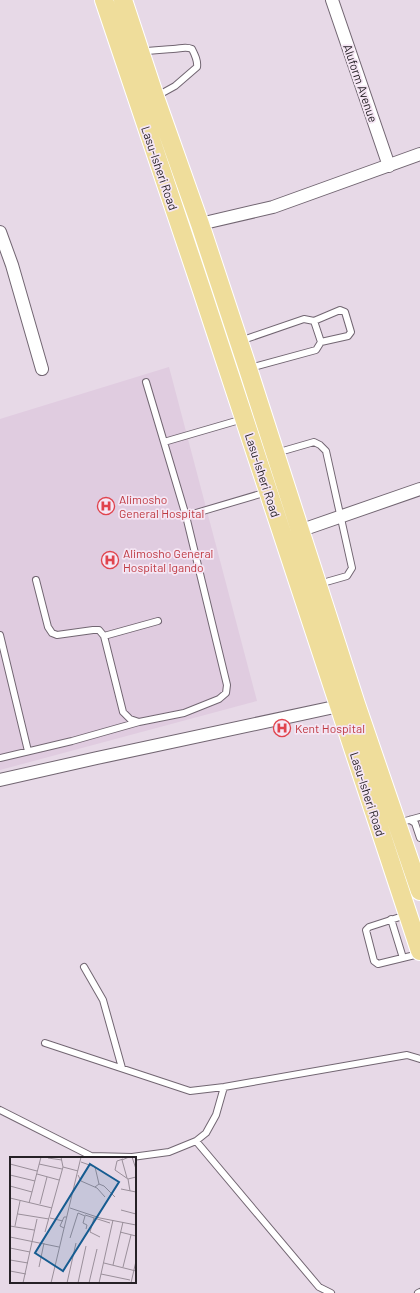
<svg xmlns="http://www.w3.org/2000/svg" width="420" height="1293" font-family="Barlow,sans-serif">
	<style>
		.built { fill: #e0cce0 }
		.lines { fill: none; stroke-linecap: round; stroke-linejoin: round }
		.service-casing { stroke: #726672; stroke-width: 8 }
		.minor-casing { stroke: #726672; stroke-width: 14 }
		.primary-casing { stroke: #fff; stroke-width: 20 }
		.service { stroke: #fff; stroke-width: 6 }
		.minor { stroke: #fff; stroke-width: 12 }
		.primary { stroke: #efdd9b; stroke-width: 18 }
		.labels { text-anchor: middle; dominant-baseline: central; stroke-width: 3.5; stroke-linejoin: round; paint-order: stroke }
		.street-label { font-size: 12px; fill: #262126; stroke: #f5e6f4 }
		.health-label { font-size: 12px; fill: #be3a42; stroke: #f5e6f4; text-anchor: start }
		.inset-road { fill: none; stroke: #9a8f9a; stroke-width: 1 }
		.view { fill: #165c91; fill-opacity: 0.15; stroke: #165c91; stroke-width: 2 }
		.inset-edge { fill: none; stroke: #262126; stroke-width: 2 }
	</style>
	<rect width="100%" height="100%" fill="#e7d9e7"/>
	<path class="built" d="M 169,367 L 257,701 L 0,770 L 0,419 Z"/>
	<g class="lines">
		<g class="service-casing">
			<path id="service" d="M 141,52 C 152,50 162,50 173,49 C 180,49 185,46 192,49 C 195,55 198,61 197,67 L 175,86 L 157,96
				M 314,321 L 321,342
				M 240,341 L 304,319 L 314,321 L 340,310 L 345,312 L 351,332 L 348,336 L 321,342 L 316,350 L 250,368
				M 164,442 L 243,419
				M 276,453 L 314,442 L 320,445 L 326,451 L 352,568 L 347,576 L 319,584
				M 186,516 L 267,492
				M 36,580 L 48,627 L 52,633 L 57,635 L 93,630 L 99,630 L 104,636 L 123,712 L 130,719 L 139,722 L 184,713 L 219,699 L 226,693 L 227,685 L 186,516 L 146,382
				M 0,635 L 28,751
				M 104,636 L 158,621
				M 0,758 L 72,741 L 139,722
				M 410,820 L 415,823 L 420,838
				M 398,823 L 420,817
				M 406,915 L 369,927 L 366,930 L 367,934 L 374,961 L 378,964 L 382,963 L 419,954
				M 391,919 L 403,958
				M 84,967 L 103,1000 L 122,1068
				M 45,1043 L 190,1091 L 224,1087 L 407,1055 L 420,1059
				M 0,1110 L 91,1156 L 132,1157 L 169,1152 L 196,1141 L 206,1133 L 216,1115 L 224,1087
				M 196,1141 L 319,1287 L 331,1293
				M 418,1293 L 420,1292"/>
		</g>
		<g class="minor-casing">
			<path id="minor" d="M 332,0 L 389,166
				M 200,224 L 273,207 L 420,154
				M 0,232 L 12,265 L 42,369
				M 299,531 L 420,489
				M 0,780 L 97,758 L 339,706"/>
		</g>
		<g class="primary-casing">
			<path id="primary" d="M 104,0 L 202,291 L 420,951
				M 123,0 L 155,97 L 200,224 L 248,369 L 356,704 L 420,891"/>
		</g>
		<use href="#service" class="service"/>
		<use href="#minor" class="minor"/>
		<use href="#primary" class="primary"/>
	</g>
	<defs>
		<g id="hospital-ring" transform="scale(0.9)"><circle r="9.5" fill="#f5e6f4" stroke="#e0444e" stroke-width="1.5"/><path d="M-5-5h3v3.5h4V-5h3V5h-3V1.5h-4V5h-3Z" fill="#e0444e"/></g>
	</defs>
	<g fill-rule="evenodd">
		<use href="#hospital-ring" x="106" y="506"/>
		<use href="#hospital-ring" x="110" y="560"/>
		<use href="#hospital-ring" x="282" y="728"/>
	</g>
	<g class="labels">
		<g class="street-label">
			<text transform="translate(361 83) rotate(71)">Aluform Avenue</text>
			<text transform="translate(160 168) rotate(71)">Lasu-Isheri Road</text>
			<text transform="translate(263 475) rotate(72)">Lasu-Isheri Road</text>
			<text transform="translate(368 794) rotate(72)">Lasu-Isheri Road</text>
		</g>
		<g class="health-label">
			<text x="119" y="499">Alimosho<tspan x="119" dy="14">General Hospital</tspan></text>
			<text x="123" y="553">Alimosho General<tspan x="123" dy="14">Hospital Igando</tspan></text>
			<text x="295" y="728">Kent Hospital</text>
		</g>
	</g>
	<g transform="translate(10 1157)">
		<rect width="126" height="126" fill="#e7d9e7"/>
		<path class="inset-road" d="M 51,0 L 53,10 L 68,14M 122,0 L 126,12M 38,1 L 52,3M 113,2 L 107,4 L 105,13 L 118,22 L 126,20M 71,5 L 85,10 L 89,27M 0,7 L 27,14M 29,7 L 52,12M 27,17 L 49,23M 0,18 L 25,24M 68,18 L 71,24 L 87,31 L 95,40M 117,21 L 112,3 L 119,0M 118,22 L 120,34M 0,29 L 22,35 L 19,46M 85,30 L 89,27 L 94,29 L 105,40M 111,32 L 126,35M 22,35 L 31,0M 0,41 L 42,51M 30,47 L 37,20M 60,51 L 90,61 L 126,68M 111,53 L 126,57M 8,57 L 39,62M 75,58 L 100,66M 40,61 L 53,64M 84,61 L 80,75 L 90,80M 0,69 L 24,73M 5,69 L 10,44M 54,71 L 50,69 L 54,60 L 57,60M 35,75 L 53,10M 110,75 L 126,79M 0,80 L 49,90M 60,81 L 68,56 L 75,59 L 73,66 L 77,68 L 76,72M 0,91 L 20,95M 0,103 L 18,106M 94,106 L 126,114M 103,108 L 113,65M 29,110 L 34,86M 113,110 L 121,78M 0,114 L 16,117M 91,117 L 120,123M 13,126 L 27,62M 41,126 L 71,0M 57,126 L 66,86M 68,126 L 76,89M 79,126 L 87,92M 89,126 L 103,63M 121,126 L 126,104"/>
		<path class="view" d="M 80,7 L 109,25 L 53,114 L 25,96 Z"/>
		<rect width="126" height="126" class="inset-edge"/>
	</g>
</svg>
